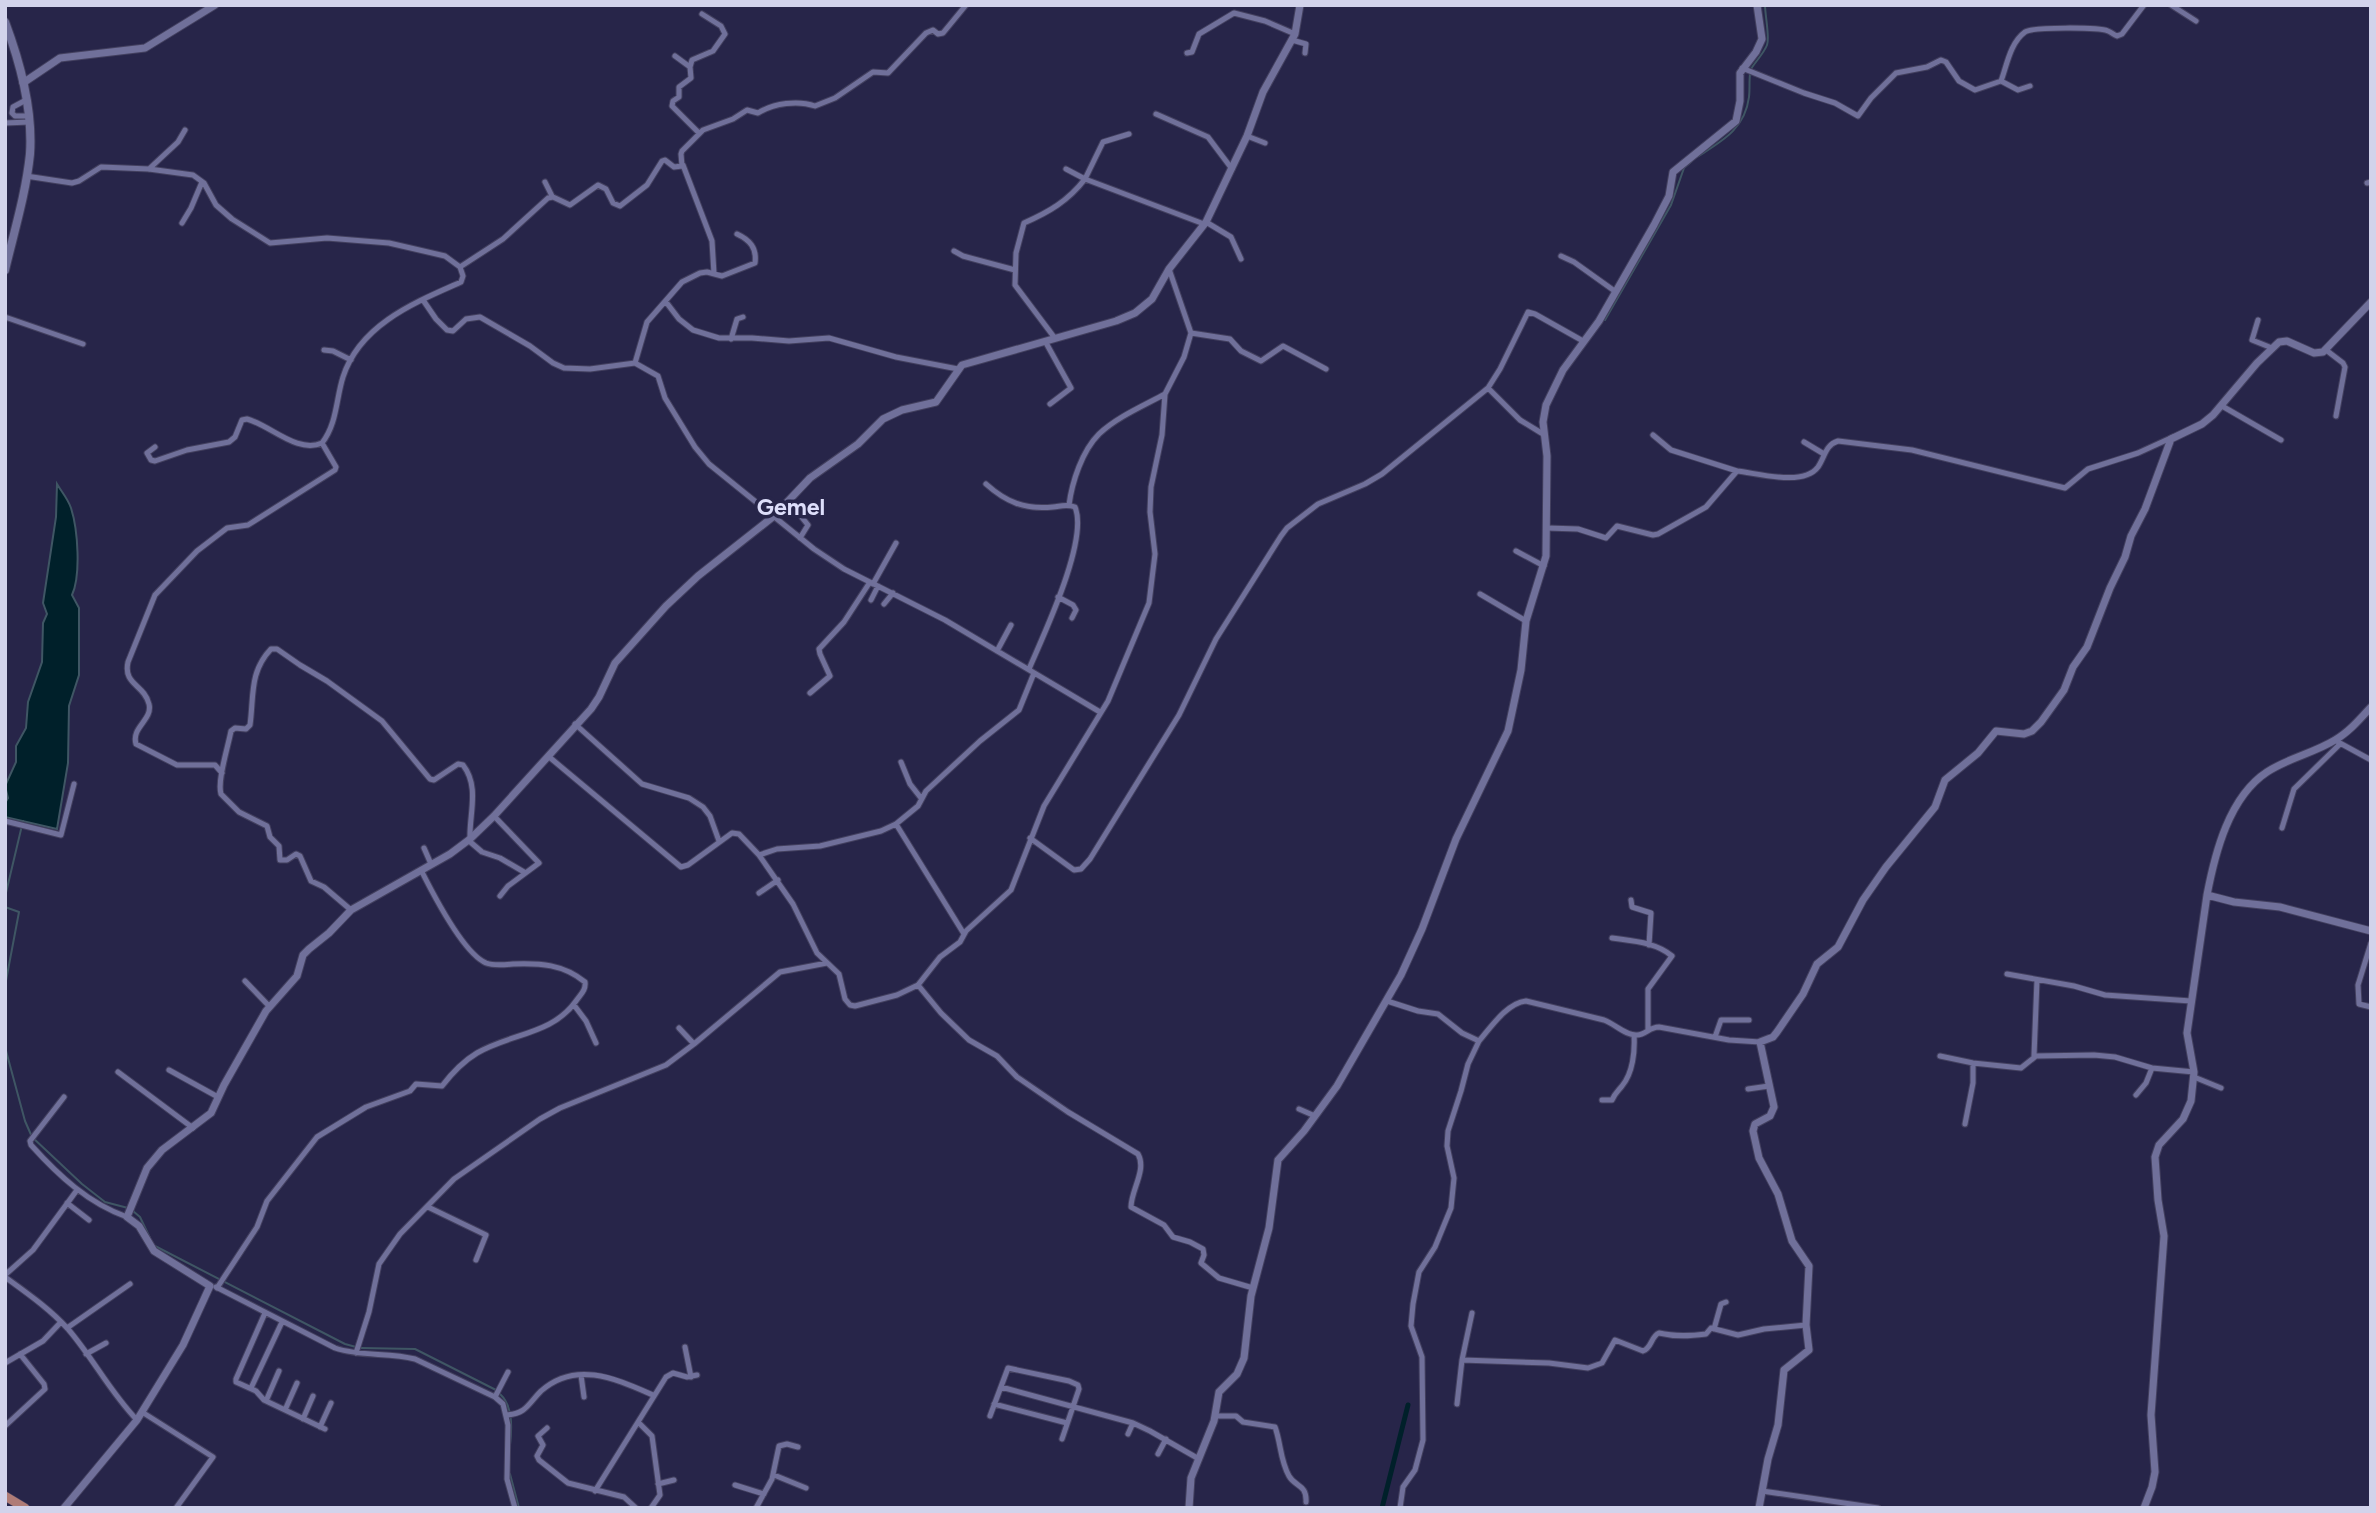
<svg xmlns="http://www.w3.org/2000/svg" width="2376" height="1513" font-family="Figtree,sans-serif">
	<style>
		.water { fill: #00202a; stroke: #3f5664; stroke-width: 2 }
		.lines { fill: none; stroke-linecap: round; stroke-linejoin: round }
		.stream { stroke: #3f5664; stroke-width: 2 }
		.canal { stroke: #00202a; stroke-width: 5 }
		.minor-casing { stroke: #43405f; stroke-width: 7 }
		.tertiary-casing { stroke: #43405f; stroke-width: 9 }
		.secondary-casing { stroke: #43405f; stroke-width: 10 }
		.primary-casing { stroke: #43405f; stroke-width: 10 }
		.minor { stroke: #70709a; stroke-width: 5 }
		.tertiary { stroke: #70709a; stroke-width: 7 }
		.secondary { stroke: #70709a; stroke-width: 8 }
		.primary { stroke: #af7c77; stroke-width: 9 }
		.labels { text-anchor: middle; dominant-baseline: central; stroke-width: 7; stroke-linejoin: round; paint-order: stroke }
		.quarter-label { font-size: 23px; font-weight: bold; fill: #dddefa; stroke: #272549 }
	</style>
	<rect width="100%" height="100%" fill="#272549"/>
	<path class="water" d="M 57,484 C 61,491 68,499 71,508 C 78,530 81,575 72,595 L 79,608 L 79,675 L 69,706 L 68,763 L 57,829 L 5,817 L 5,803 L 8,798 L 5,786 L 16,762 L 16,746 L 26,728 L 28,702 L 42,662 L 43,623 L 47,614 L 43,603 L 56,517 Z"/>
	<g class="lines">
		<path class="stream" d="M 1751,69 C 1756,61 1764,53 1767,45 C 1770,38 1765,15 1765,5
			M 1697,157 C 1722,141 1745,129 1749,97 C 1750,89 1749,82 1750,74
			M 1605,320 L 1671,205 L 1684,168 L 1692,161
			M 5,897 L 23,821
			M 5,907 L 19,912 L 5,986
			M 5,1047 L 25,1121 L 32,1137 L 82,1184 L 105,1202 L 128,1208
			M 133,1211 L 140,1217 L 150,1238
			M 155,1246 L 345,1344 L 356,1347
			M 361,1348 L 415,1349 L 496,1390
			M 500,1394 C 513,1406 512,1428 510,1445
			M 510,1474 L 519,1508"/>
		<path class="canal" d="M 1382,1508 L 1408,1405"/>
		<g class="minor-casing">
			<path id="minor" d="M 2171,5 L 2196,21
				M 1292,40 L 1306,44 L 1305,53
				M 1187,53 L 1192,52 L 1199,34 L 1234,13 L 1265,21 L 1295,34
				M 675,56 L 690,67
				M 1742,68 L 1804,93 L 1835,103 L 1858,116 L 1871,98 L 1896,73 L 1927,67 L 1941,60 L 1946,62 L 1959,81 L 1975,90 L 2001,81 L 2018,90 L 2030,86
				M 2001,81 C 2007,65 2010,43 2025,32 C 2032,27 2098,27 2108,31 C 2111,32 2114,35 2117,36 L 2122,34 L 2144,5
				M 26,100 L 13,107 L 12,113 L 15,116 L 28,116
				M 1156,114 L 1208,137 L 1232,169
				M 5,123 L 29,122
				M 699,133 L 672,106 L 673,101 L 679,97 L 679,87 L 691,78 L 690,67 L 692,60 L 713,51 L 725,34 L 721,26 L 702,14
				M 1247,136 L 1265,143
				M 683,165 L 712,241 L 714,274
				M 149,169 L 178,142 L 185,130
				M 1066,169 L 1085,179 L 1103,142 L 1129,134
				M 26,176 L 72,183 L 79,181 L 101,167 L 149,169 L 193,175 L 204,183 L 216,205 L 232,219 L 270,243 L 327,238 L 389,243 L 445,256 L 460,267
				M 545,182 L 552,196
				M 2367,183 L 2371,182
				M 1206,222 L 1231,237 L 1241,259
				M 182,223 L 191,208 L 202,182
				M 737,234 C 750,240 757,248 755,263 L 722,276 L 707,272 L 700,273 L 682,282 L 647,322 L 635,363 L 658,376 L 665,398 L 695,447 L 709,464 L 814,549 L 844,569 L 945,620 L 1100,712
				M 954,251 L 963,256 L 1015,270
				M 1561,256 L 1574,262 L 1616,292
				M 423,300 L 436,319 L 447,330 L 453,331 L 466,319 L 480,317 L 530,346 L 553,363 L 564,368 L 590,369 L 635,363
				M 666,302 L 679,319 L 693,330 L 719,338 L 752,338 L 789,341 L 829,338 L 896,357 L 958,369
				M 5,317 L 83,344
				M 2258,320 L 2252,340 L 2272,348
				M 1191,333 L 1230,339 L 1241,351 L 1261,361 L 1283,346 L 1326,369
				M 1054,337 L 1015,285 L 1016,253 L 1024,223 C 1049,212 1068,201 1085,179 L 1204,224
				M 731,339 L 737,319 L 743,317
				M 1045,341 L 1071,388 L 1050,404
				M 324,350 L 333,351 L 351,360
				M 2326,350 L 2343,363 L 2345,367 L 2336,416
				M 1488,388 L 1520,420 L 1543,434
				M 2222,406 L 2281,440
				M 1653,435 L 1671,450 L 1737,471
				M 1804,442 L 1824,454
				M 155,447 L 147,453 L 151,460 L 155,461 L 187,450 L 229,442 L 235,437 L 242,420 L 247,419 C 270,425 297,454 322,443 C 337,424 336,399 343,377 C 360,324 416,302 461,282 L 463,276 L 460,267 L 503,239 L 548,198 L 553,197 L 570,205 L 598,185 L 606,189 L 613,203 L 620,206 L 647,185 L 662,161 L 665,160 L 674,167 L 682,166 L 681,154 L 682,151 L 703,130 L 733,119 L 747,110 L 758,113 C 774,103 798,100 815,106 L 835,98 L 873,72 L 888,73 L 926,33 L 933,30 L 938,34 L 943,33 L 966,5
				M 986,484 C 1006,502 1025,510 1053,507 C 1062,506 1067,504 1075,507 C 1089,540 1043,636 1029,669
				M 1069,505 C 1072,482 1082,451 1099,434 C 1117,417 1143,406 1165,394
				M 800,515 L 808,525 L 800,538
				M 1547,528 L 1578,529 L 1606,538 L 1617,526 L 1653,535 L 1658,534 L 1706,507 L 1737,471 C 1757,473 1803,487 1818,467 C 1825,457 1825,445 1838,441 L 1912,450 L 2065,488 L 2088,469 L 2138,453 L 2173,437
				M 1516,551 L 1544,566
				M 873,584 L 896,543
				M 1480,594 L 1526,621
				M 1058,597 L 1073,605 L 1076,610 L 1072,618
				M 871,600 L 878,586
				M 884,604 L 893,593
				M 997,651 L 1011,625
				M 810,693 L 830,676 L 820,654 L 819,649 L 844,622 L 870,582
				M 575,724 L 642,784 L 689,798 L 703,807 L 710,816 L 719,841
				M 2338,742 L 2371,760
				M 548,756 L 681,867 L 688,865 L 732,833 L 739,834 L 759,855 L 777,849 L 820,846 L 881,831 L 896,824 L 918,806 L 926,791 L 980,741 L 1019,710 L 1034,673
				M 901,762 L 910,784 L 921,798
				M 222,773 L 215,765 L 177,765 L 136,744 C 131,727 153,720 149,704 C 144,684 123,685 128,662 L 155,595 L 197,551 L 227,528 L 248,525 L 335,470 L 336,467 L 322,443
				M 494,816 L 539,863 L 508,886 L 500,896
				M 5,821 L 61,835 L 74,784
				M 896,824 L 964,934
				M 2282,828 L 2294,789 L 2340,744
				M 1030,838 L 1074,870 L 1081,869 L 1090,859 L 1179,715 L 1216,639 L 1281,536 L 1287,528 L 1318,504 L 1365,484 L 1382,474 L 1488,388 L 1500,369 L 1528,312 L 1535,314 L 1583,341
				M 468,840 L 482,852 L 500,858 L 524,872
				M 424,848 L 431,864
				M 759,855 L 793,904 L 817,953 L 839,974 L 845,999 L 850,1005 L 855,1006 L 897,995 L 918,985 L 941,1013 L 969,1040 L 997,1056 L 1017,1077 L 1068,1112 L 1138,1154 C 1147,1170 1131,1190 1131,1207 L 1164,1225 L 1173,1237 L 1190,1242 L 1203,1249 L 1204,1255 L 1201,1263 L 1219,1278 L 1253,1288
				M 759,893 L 778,880
				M 1631,900 L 1632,907 L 1651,913 L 1649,945
				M 351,910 L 324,887 L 311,881 L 300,856 L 296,854 L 287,860 L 280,860 L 279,846 L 270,837 L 267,826 L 239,812 L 221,794 C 217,781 228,747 231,731 L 235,728 L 246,729 L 250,725 C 254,697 249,672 271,649 L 277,649 L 300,665 L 327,681 L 382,721 L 430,779 L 434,780 L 458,764 L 463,765 C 480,787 469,814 470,839
				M 1612,938 C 1632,941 1656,942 1672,956 L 1648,989 L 1648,1030
				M 2371,943 L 2358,985 L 2359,1004 L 2371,1007
				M 2007,974 L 2074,986 L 2105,995 L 2191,1001
				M 245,981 L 269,1006
				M 918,985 L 940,957 L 960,942 L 966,931 L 1011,890 L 1044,806 L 1108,701 L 1149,603 L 1155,554 L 1150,512 L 1151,487 L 1162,435 L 1165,394 L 1184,357 L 1191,333 L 1169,269
				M 1387,1001 L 1418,1011 L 1438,1014 L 1462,1033 L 1479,1041 C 1491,1027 1507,1003 1526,1001 L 1604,1020 C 1615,1024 1626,1036 1637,1035 C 1646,1035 1649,1027 1659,1027 L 1729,1040 L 1760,1042
				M 574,1005 L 586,1021 L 596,1043
				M 679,1028 L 694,1044
				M 1715,1037 L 1721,1020 L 1749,1020
				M 1940,1056 L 1973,1063 L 2021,1068 L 2036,1056 L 2094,1055 L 2115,1057 L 2152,1068 L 2194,1072
				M 2034,1056 L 2037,980
				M 169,1070 L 218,1097
				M 118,1072 L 193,1128
				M 2194,1077 L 2221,1088
				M 1748,1089 L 1769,1086
				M 2136,1095 L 2146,1083 L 2152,1068
				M 64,1097 L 30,1141 L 31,1145 C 59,1176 88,1203 127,1217
				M 1602,1100 L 1612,1100 C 1615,1093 1618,1091 1622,1086 C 1633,1073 1635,1051 1634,1035
				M 1299,1109 L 1315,1116
				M 1965,1124 L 1973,1083 L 1973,1063
				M 67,1203 L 89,1220
				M 428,1207 L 486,1235 L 476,1260
				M 5,1275 L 33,1250 L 77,1190
				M 5,1277 C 27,1293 50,1309 68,1329 C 93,1358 110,1392 137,1420
				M 216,1287 L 335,1348 C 361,1357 389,1352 415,1359 L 495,1397 L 503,1404 L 508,1425 L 507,1479 L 515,1508
				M 217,1288 L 257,1227 L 267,1201 L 317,1137 L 366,1107 L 410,1091 L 416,1084 L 442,1086 C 452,1073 462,1062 477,1053 C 511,1033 552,1035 576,1001 C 581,994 586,990 585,982 C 563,964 540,963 513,964 C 504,965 494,966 486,963 C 463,953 432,892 421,870
				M 265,1313 L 236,1379 L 236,1382 L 256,1391 L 264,1400 L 325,1429
				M 1472,1313 L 1462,1360 L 1549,1363 L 1588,1368 L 1602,1363 L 1615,1340 L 1643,1351 C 1652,1348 1651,1336 1659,1333 C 1676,1337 1690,1336 1706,1334 L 1711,1328 L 1738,1335 L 1764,1329 L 1806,1325
				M 67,1328 L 130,1284
				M 1714,1329 L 1721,1304 L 1726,1302
				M 685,1347 L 691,1377
				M 356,1353 L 369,1312 L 379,1264 L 400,1234 L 454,1179 L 540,1119 L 560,1108 L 666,1065 L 694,1044 L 780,972 L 827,963
				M 86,1354 L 106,1343
				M 5,1363 L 43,1341 L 61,1322
				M 581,1375 L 584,1397
				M 1001,1387 L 1133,1423 L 1150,1431 L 1199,1459
				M 251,1388 L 282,1322
				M 495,1397 L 508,1372
				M 266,1401 L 279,1371
				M 994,1404 L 1067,1423
				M 1457,1404 L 1462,1360
				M 285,1410 L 297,1383
				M 142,1412 L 213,1457 L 176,1508
				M 507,1415 C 527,1413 528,1404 541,1391 C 576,1360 616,1379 653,1395
				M 990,1416 L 1008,1368 L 1069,1381 L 1078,1385 L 1079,1389 L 1062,1439
				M 1215,1416 L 1236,1416 L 1243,1422 L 1275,1427 C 1281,1443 1280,1460 1289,1476 C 1295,1487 1307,1484 1306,1502
				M 303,1419 L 313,1396
				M 639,1423 L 652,1436 L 660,1495 L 651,1508
				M 5,1426 L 45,1389 L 44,1384 L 20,1354
				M 320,1427 L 331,1403
				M 547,1428 L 538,1436 L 543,1445 L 537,1456 L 539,1460 L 568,1483 L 624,1497 L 636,1508
				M 1128,1434 L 1133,1423
				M 1158,1454 L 1166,1439
				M 774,1475 L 806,1488
				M 658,1484 L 674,1480
				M 735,1485 L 764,1494
				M 595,1491 L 666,1377 L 673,1373 L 687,1377 L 697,1375
				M 1762,1491 L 1878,1508
				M 756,1508 L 772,1479 L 779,1446 L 787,1444 L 798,1447
				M 1400,1508 L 1403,1487 L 1415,1470 L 1423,1440 L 1422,1357 L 1411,1326 L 1413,1304 L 1419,1272 L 1435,1247 L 1451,1208 L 1454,1178 L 1447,1146 L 1448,1131 L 1461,1091 L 1468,1064 L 1479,1041"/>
		</g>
		<g class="tertiary-casing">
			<path id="tertiary" d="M 23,83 L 60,58 L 145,48 L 215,5
				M 2207,895 C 2215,853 2229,797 2267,772 C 2288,758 2314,753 2335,740 C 2349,732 2360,719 2371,707
				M 64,1508 L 137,1420 L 183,1345 L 210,1286 L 154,1251 L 139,1226 L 127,1217 L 147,1168 L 162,1150 L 211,1113 L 224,1085 L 266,1011 L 297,976 L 303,955 L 309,949 L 329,933 L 351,910 L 450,854 L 470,839 L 494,816 L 591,709 L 599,697 L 615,663 L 666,606 L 698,576 L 774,516 L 810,478 L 858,444 L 883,419 L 902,410 L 936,402 L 962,365 L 1116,321 L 1135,313 L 1152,299 L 1169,269 L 1206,222 L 1247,136 L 1263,92 L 1295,34 L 1300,5
				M 1189,1508 L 1191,1478 L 1214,1421 L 1219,1392 L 1237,1374 L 1244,1358 L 1251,1296 L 1269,1228 L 1278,1160 L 1304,1131 L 1337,1086 L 1401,975 L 1422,929 L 1456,839 L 1508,731 L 1521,670 L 1526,621 L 1546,556 L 1547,456 L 1543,422 L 1546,405 L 1563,370 L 1599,321 L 1654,225 L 1669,196 L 1673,172 L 1736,121 L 1740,101 L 1740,73 L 1756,52 L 1762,39 L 1757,5
				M 1759,1508 L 1768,1459 L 1778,1425 L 1784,1370 L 1809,1350 L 1806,1325 L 1809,1266 L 1792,1241 L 1778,1194 L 1759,1158 L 1753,1131 L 1755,1124 L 1770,1116 L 1774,1107 L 1760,1042 L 1773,1037 L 1777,1032 L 1803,994 L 1817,964 L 1838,947 L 1863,900 L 1886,867 L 1935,807 L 1945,780 L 1978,753 L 1996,731 L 2024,734 L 2032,731 L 2041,722 L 2064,690 L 2073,667 L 2087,647 L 2110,588 L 2125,557 L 2131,536 L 2145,509 L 2171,439 L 2202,424 L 2213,415 L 2257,363 L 2279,342 L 2287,341 L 2314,353 L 2323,352 L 2371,302
				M 2144,1508 L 2152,1487 L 2155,1472 L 2151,1415 L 2164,1236 L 2158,1200 L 2155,1157 L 2159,1145 L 2183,1119 L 2191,1101 L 2194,1072 L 2187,1033 L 2207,895 L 2234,902 L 2280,907 L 2371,931"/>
		</g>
		<g class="secondary-casing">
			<path id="secondary" d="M 5,22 C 20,62 33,110 30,154 C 26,193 14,232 5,270"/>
		</g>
		<g class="primary-casing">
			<path id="primary" d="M 5,1496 L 25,1508"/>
		</g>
		<use href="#minor" class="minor"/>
		<use href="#tertiary" class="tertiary"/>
		<use href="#secondary" class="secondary"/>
		<use href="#primary" class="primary"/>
	</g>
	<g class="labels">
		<g class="quarter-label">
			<text x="791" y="507">Gemel</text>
		</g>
	</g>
	<rect width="2376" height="1513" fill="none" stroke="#d2d3eb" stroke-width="14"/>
</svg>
